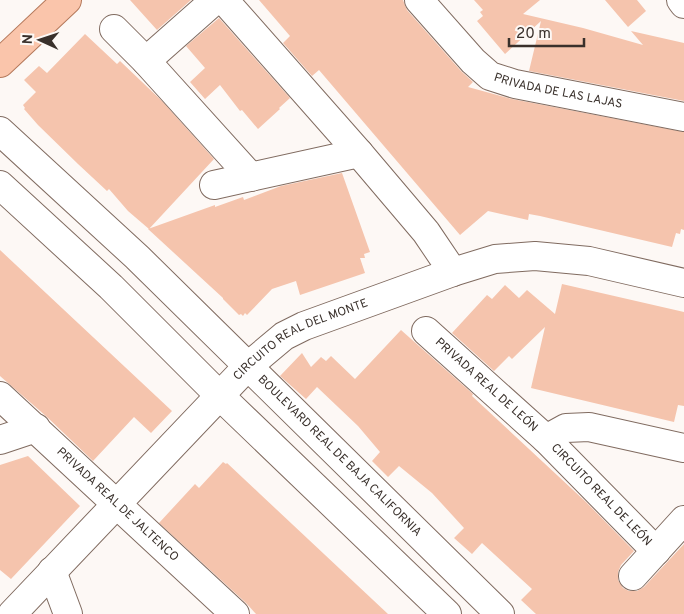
<svg xmlns="http://www.w3.org/2000/svg" width="684" height="614" font-family="Overpass,sans-serif">
	<style>
		.building { fill: #f5c4ad }
		.lines { fill: none; stroke-linecap: round; stroke-linejoin: round }
		.minor-casing { stroke: #806b60; stroke-width: 30 }
		.major-casing { stroke: #b4785a; stroke-width: 30 }
		.minor { stroke: #fff; stroke-width: 28 }
		.major { stroke: #fac5ab; stroke-width: 28 }
		.labels { text-anchor: middle; dominant-baseline: central; stroke-width: 5; stroke-linejoin: round; paint-order: stroke }
		.street-label { font-size: 12px; fill: #39302b; stroke: #fdf8f5 }
	</style>
	<rect width="100%" height="100%" fill="#fdf8f5"/>
	<path class="building" d="M 130,0 L 191,0 L 157,30 Z
		M 259,0 L 403,0 L 407,10 L 461,71 L 473,82 L 468,87 L 512,99 L 684,132 L 684,230 L 681,229 L 680,234 L 676,233 L 672,247 L 540,216 L 529,214 L 528,220 L 488,211 L 460,235 L 319,70 L 312,76 L 283,43 L 290,36 Z
		M 474,0 L 540,0 L 523,14 L 583,28 L 643,45 L 631,31 L 684,43 L 684,101 L 529,71 L 541,21 L 505,54 L 477,21 L 483,16 L 480,12 L 483,10 Z
		M 605,0 L 637,0 L 646,11 L 628,27 Z
		M 219,18 L 290,98 L 279,108 L 280,109 L 258,129 L 242,110 L 240,111 L 220,85 L 205,99 L 190,82 L 205,68 L 186,46 Z
		M 85,34 L 117,64 L 120,61 L 162,101 L 214,159 L 149,229 L 128,211 L 109,189 L 107,191 L 78,164 L 38,125 L 24,109 L 25,108 L 23,105 L 36,92 L 24,80 L 39,66 L 47,73 Z
		M 342,173 L 370,252 L 364,254 L 365,258 L 360,258 L 365,273 L 300,295 L 296,281 L 272,289 L 247,315 L 245,313 L 243,316 L 241,314 L 239,315 L 223,299 L 223,298 L 148,229 L 215,205 L 215,207 L 243,197 L 244,200 L 281,186 Z
		M 0,250 L 172,411 L 151,433 L 134,417 L 93,461 L 47,417 L 0,376 Z
		M 562,284 L 684,312 L 684,406 L 678,405 L 674,422 L 531,388 L 545,327 L 512,359 L 509,356 L 494,371 L 452,333 L 487,295 L 492,299 L 505,285 L 519,298 L 527,290 L 555,314 Z
		M 401,330 L 473,394 L 472,396 L 586,502 L 634,551 L 621,565 L 618,572 L 618,580 L 623,588 L 629,591 L 637,591 L 644,587 L 684,544 L 684,614 L 536,614 L 521,600 L 532,589 L 482,543 L 472,554 L 454,538 L 464,528 L 432,493 L 399,466 L 388,477 L 372,461 L 380,452 L 358,426 L 317,387 L 306,399 L 280,376 L 302,353 L 311,367 L 321,357 L 326,361 L 331,356 L 355,379 Z
		M 28,456 L 80,506 L 11,579 L 0,570 L 0,465 Z
		M 223,462 L 226,464 L 227,463 L 260,494 L 388,614 L 256,614 L 246,603 L 159,523 L 195,484 L 199,488 Z"/>
	<g class="lines">
		<g class="minor-casing">
			<g id="minor">
				<path d="M 224,0 L 359,153 L 426,232 L 453,272"/>
				<path id="s1" d="M 419,0 L 473,61 L 490,76 L 515,84 L 684,117"/>
				<path d="M 681,0 L 684,4"/>
				<path d="M 114,29 L 146,61 L 251,177"/>
				<path d="M 146,61 L 215,0"/>
				<path id="s2" d="M 0,131 L 137,257 L 500,614"/>
				<path d="M 0,185 L 111,287 L 219,395 L 447,614"/>
				<path d="M 214,185 L 359,153"/>
				<path id="s3" d="M 426,331 L 546,439 L 656,551"/>
				<path id="s4" d="M 0,396 L 235,614"/>
				<path d="M 546,439 L 566,428 L 589,427 L 684,448"/>
				<path d="M 0,440 L 36,428"/>
				<path d="M 52,571 L 68,614"/>
				<path d="M 633,576 L 684,520"/>
				<path id="s5" d="M 12,614 L 247,367 L 284,336 L 304,326 L 453,272 L 495,259 L 535,256 L 589,261 L 684,283"/>
			</g>
		</g>
		<g class="major-casing">
			<path id="major" d="M 0,63 L 67,0"/>
		</g>
		<use href="#minor" class="minor"/>
		<use href="#major" class="major"/>
	</g>
	<g class="labels">
		<g class="street-label">
			<text stroke="none"><textPath href="#s1" startOffset="174">PRIVADA DE LAS LAJAS</textPath></text>
			<text stroke="none"><textPath href="#s5" startOffset="402">CIRCUITO REAL DEL MONTE</textPath></text>
			<text stroke="none"><textPath href="#s3" startOffset="81">PRIVADA REAL DE LEÓN</textPath></text>
			<text stroke="none"><textPath href="#s2" startOffset="470">BOULEVARD REAL DE BAJA CALIFORNIA</textPath></text>
			<text stroke="none"><textPath href="#s3" startOffset="240">CIRCUITO REAL DE LEÓN</textPath></text>
			<text stroke="none"><textPath href="#s4" startOffset="160">PRIVADA REAL DE JALTENCO</textPath></text>
		</g>
	</g>
	<g transform="translate(40 40) rotate(273)" stroke="#fdf8f5" stroke-width="4" paint-order="stroke">
	<path d="M0-4L9 19L0 12L-9 19Z" fill="#39302b"/>
	<text y="-8" font-size="14" font-weight="bold" text-anchor="middle" fill="#39302b">N</text>
	</g>
	<path d="M509 38v8h75v-8" fill="none" stroke="#39302b" stroke-width="2.5"/>
	<text x="516" y="38" font-size="15" fill="#39302b" stroke="#fdf8f5" stroke-width="4" paint-order="stroke">20 m</text>
</svg>
